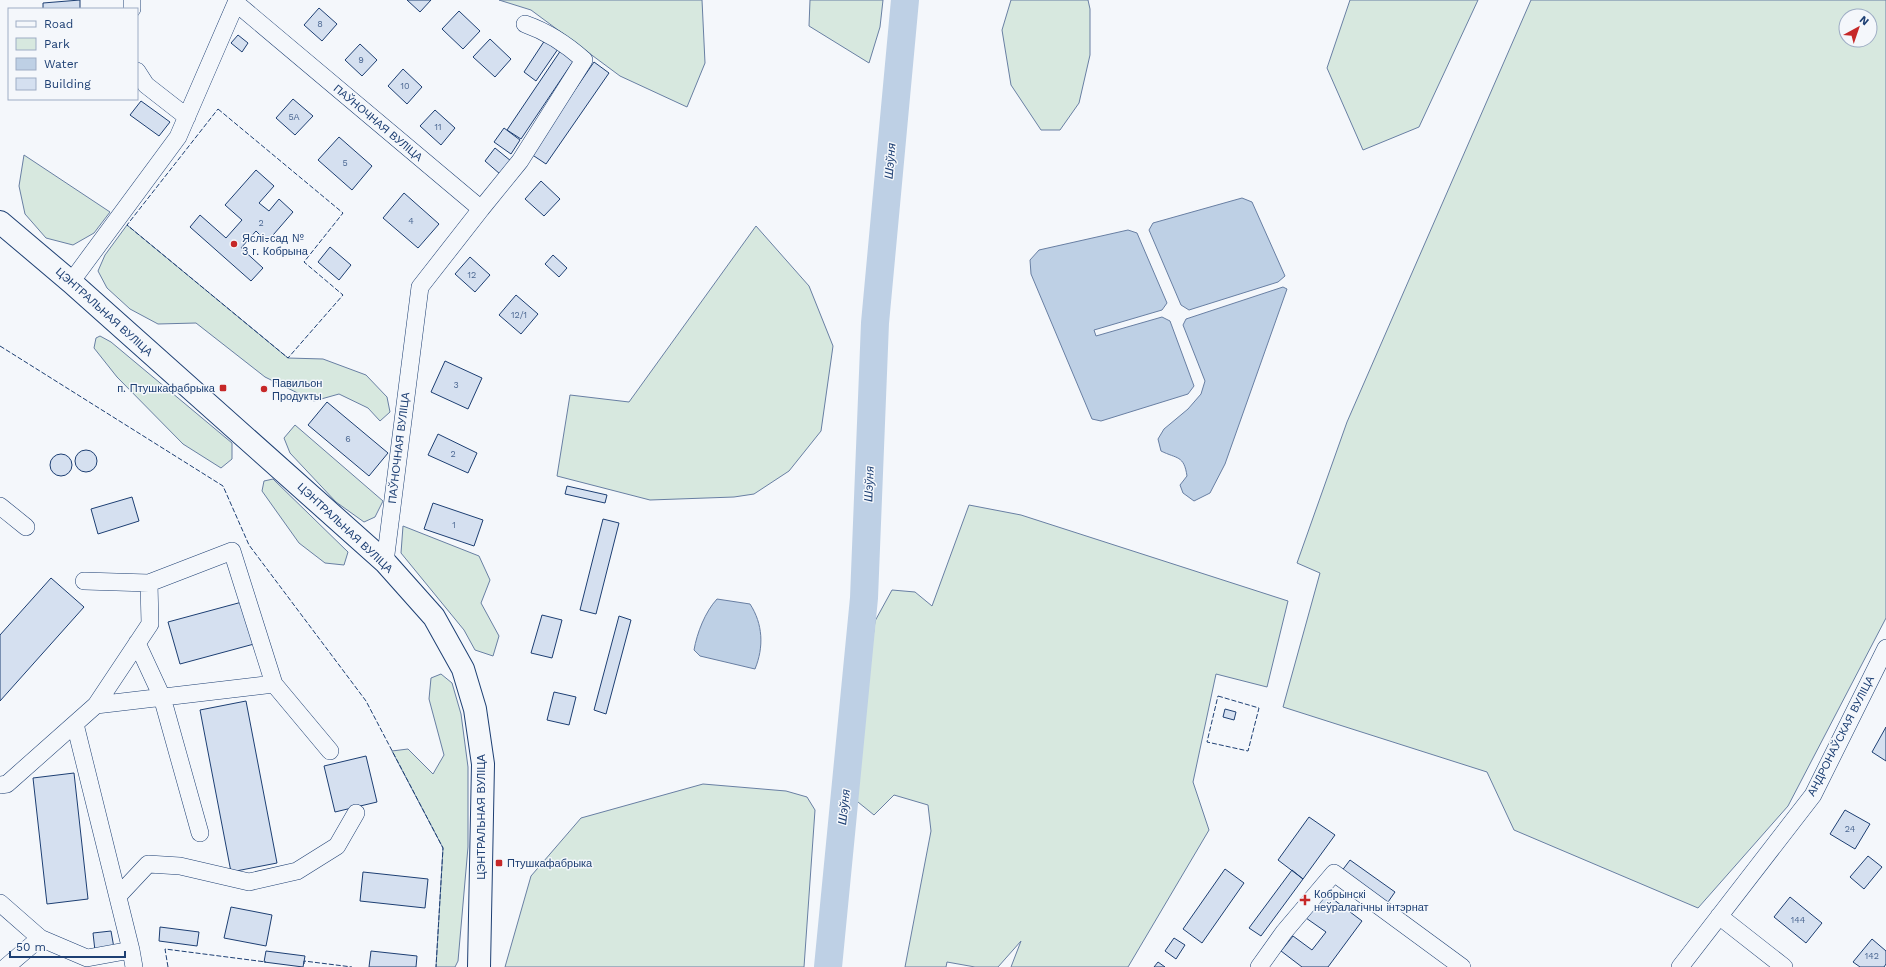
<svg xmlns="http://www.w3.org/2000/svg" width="1886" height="967" font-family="'Work Sans',sans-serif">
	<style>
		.green { fill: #d7e8df; stroke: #687fa3; fill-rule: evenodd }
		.water { fill: #bed0e5; stroke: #687fa3 }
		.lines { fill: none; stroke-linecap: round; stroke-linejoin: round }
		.river { stroke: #bed0e5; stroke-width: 28 }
		.building { fill: #d5e0f0; stroke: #1d3f73 }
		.minor-casing { stroke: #1d3f73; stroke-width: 18 }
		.major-casing { stroke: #1d3f73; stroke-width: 24 }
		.minor { stroke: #f4f7fb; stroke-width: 17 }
		.major { stroke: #f4f7fb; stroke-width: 22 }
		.fence { stroke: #1d3f73; stroke-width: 1; stroke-dasharray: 5 2; stroke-linecap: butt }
		.poi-dot { fill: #c62828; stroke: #f4f7fb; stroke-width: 1.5 }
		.labels { text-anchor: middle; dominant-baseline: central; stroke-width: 3; stroke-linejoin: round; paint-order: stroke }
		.number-label { font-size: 9px; fill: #4b6792 }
		.street-label { font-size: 11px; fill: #1d3f73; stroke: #f4f7fb }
		.poi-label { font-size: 11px; fill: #1d3f73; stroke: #f4f7fb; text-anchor: start }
		.water-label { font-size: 12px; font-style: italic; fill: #1d3f73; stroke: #f4f7fb }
	</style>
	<rect width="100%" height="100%" fill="#f4f7fb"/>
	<path class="green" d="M 499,0 L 702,0 L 705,63 L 687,107 L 620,76 L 531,10 Z
		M 810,0 L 883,0 L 880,27 L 869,63 L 809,26 Z
		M 1011,0 L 1088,0 L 1090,9 L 1090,55 L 1079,103 L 1060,130 L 1041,130 L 1011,85 L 1002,30 Z
		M 1350,0 L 1478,0 L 1419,127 L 1363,150 L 1327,68 Z
		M 1531,0 L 1886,0 L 1886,618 L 1788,806 L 1698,908 L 1514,830 L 1487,772 L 1283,707 L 1320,573 L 1297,563 L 1347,422 ZM 1846,16 L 1870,16 L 1870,40 L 1846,40 Z
		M 24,155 L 110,212 L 94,233 L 73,245 L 46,238 L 25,214 L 19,186 Z
		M 127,225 L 288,358 L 323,359 L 366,375 L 387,397 L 390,412 L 380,421 L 368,408 L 339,394 L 314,401 L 265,377 L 196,323 L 158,324 L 130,309 L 107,288 L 98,271 L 105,255 Z
		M 756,226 L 809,286 L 833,346 L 821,431 L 789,471 L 754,494 L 734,497 L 650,500 L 557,476 L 570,395 L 629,402 Z
		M 100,336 L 111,342 L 232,443 L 232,459 L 221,468 L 183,444 L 117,377 L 94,348 L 96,338 Z
		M 295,425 L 383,501 L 375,517 L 364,522 L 336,502 L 290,453 L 284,438 Z
		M 273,479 L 348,552 L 344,565 L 325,563 L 299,543 L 262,491 L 264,481 Z
		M 969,505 L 1021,515 L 1288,601 L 1267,687 L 1216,674 L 1193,782 L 1209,830 L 1128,967 L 1011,967 L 1021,941 L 998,967 L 975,967 L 947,962 L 946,967 L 905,967 L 931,831 L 928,805 L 894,795 L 874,815 L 853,798 L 875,621 L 892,590 L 915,592 L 932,606 Z
		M 403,526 L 479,556 L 490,580 L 481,603 L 499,636 L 493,656 L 475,650 L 464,630 L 401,553 Z
		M 441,674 L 452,683 L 461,714 L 468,767 L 468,847 L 458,961 L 455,967 L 436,967 L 443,848 L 392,751 L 408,749 L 433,774 L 444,755 L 429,699 L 431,678 Z
		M 703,784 L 786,791 L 807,797 L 815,810 L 804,967 L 505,967 L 531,876 L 581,818 Z"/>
	<path class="water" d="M 1242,198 L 1252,202 L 1285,276 L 1278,282 L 1189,310 L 1181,305 L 1149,230 L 1153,223 Z
		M 1128,230 L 1137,233 L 1167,303 L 1162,310 L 1094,330 L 1096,336 L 1162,317 L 1170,321 L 1194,386 L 1188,394 L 1101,421 L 1092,419 L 1031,274 L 1030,260 L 1039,250 Z
		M 1283,287 L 1287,289 L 1225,464 L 1210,493 L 1194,501 L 1183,493 L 1180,485 L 1187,476 C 1184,455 1177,459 1161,451 L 1158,439 L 1164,429 L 1188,409 L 1201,394 L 1205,381 L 1183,325 L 1186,319 Z
		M 717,599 L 750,604 C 763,624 764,647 755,669 L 700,656 L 694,650 C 697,633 705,612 717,599 Z"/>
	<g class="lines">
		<path class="river" d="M 828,967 L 864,598 L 875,323 L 905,0"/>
	</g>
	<path class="building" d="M 80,0 L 80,9 L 43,9 L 43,3 Z
		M 407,0 L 431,0 L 420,12 Z
		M 319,8 L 337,24 L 322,41 L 304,25 Z
		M 459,11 L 480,31 L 463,49 L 442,29 Z
		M 238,35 L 248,43 L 242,52 L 231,43 Z
		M 490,39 L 511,59 L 495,77 L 473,57 Z
		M 545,40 L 558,49 L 536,81 L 524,72 Z
		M 360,44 L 377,60 L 362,76 L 345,60 Z
		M 561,50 L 574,60 L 521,139 L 507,130 Z
		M 594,62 L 609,73 L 546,164 L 531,154 Z
		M 403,69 L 422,87 L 407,104 L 388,86 Z
		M 293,99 L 313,116 L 295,135 L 276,118 Z
		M 141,101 L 170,122 L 159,136 L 130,115 Z
		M 435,110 L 455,128 L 441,145 L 420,126 Z
		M 504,128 L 520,140 L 511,154 L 494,142 Z
		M 339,137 L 372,166 L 352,190 L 318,160 Z
		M 495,148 L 511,161 L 500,174 L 485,161 Z
		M 256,170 L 274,186 L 259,203 L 269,211 L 279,199 L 293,212 L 267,242 L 256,231 L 241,248 L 263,268 L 251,281 L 190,227 L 200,215 L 226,238 L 242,220 L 225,205 Z
		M 541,181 L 560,199 L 544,216 L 525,199 Z
		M 404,193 L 439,224 L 418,248 L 383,218 Z
		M 330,247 L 351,265 L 339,280 L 318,262 Z
		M 553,255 L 567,268 L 559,277 L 545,264 Z
		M 470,257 L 490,275 L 475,292 L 455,274 Z
		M 516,295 L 538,314 L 521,334 L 499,315 Z
		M 445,361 L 482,378 L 468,409 L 431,392 Z
		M 327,402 L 388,453 L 369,476 L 308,425 Z
		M 438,434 L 477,453 L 468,473 L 428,455 Z
		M75 461a11 11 0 1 1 22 0a11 11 0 1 1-22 0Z
		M50 465a11 11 0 1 1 22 0a11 11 0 1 1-22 0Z
		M 567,486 L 607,495 L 605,503 L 565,494 Z
		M 132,497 L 139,521 L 98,534 L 91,509 Z
		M 433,503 L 483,520 L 474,546 L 424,529 Z
		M 603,519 L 619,523 L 596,614 L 580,610 Z
		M 51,578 L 84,607 L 0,701 L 0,635 Z
		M 242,602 L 254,644 L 180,664 L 168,622 Z
		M 542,615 L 562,620 L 552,658 L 531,653 Z
		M 619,616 L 631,620 L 606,714 L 594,710 Z
		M 554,692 L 576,697 L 569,725 L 547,720 Z
		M 246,701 L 277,863 L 231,872 L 200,710 Z
		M 1225,709 L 1236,712 L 1234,720 L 1223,717 Z
		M 1886,727 L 1886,761 L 1872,752 Z
		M 366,756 L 377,802 L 335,812 L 324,766 Z
		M 74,773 L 88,899 L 47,904 L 33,778 Z
		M 1845,810 L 1870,824 L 1855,849 L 1830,834 Z
		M 1309,817 L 1335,835 L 1303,879 L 1278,860 Z
		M 1868,856 L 1882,867 L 1864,889 L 1850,877 Z
		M 1350,860 L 1395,892 L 1386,905 L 1341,872 Z
		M 1225,869 L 1244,883 L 1202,943 L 1183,929 Z
		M 1292,870 L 1303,879 L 1261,936 L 1249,928 Z
		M 363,872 L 428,879 L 425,908 L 360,901 Z
		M 1325,893 L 1362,921 L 1328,967 L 1302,967 L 1281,951 L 1293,936 L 1312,950 L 1326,932 L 1306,918 Z
		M 1790,897 L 1822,923 L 1806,943 L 1774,917 Z
		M 231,907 L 272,915 L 266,946 L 224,938 Z
		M 160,927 L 199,932 L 197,946 L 159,941 Z
		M 111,931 L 114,948 L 95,951 L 93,933 Z
		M 1174,938 L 1185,945 L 1176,959 L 1165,951 Z
		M 1872,939 L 1886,951 L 1886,964 L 1884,967 L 1860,967 L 1853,962 Z
		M 266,951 L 305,956 L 303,967 L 264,962 Z
		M 371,951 L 417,956 L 416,967 L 369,967 Z
		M 1158,962 L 1165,967 L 1154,967 Z"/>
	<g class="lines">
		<g class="minor-casing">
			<path id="minor" d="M 132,9 L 132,0
				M 137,71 L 146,85 L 187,117
				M 481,209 L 520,161 L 584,60 C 566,44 548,32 525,24
				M 71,282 L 178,137 L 236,3 L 481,209 L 420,287 L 385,562
				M 0,506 L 26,527
				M 84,581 L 149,583
				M 137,643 L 162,697 L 200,833
				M 96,705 L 274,684
				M 0,785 L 7,784 L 96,705 L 150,624 L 149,583 L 232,551 L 274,684 L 330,751
				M 118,896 L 148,864 L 180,866 L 249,882 L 297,871 L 337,846 L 356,813
				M 0,903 L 40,938 L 87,958 L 131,950 L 75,724
				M 1719,916 L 1784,967
				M 131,950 L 134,967
				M 6,967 L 40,938
				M 1259,967 L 1284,932 L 1334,873 L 1462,967
				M 1680,967 L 1813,795 L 1886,648"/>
		</g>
		<g class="major-casing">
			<path id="major" d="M 0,222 L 71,282 L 385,562 L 434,617 L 463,669 L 475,709 L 483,764 L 479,967"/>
		</g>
		<use href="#minor" class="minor"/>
		<use href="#major" class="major"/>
		<path class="fence" d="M 218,109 L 343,213 L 304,262 L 343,295 L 288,358 L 127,225 Z
			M 0,346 L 223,486 L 249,545 L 366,701 L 443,848 L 436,967
			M 1218,696 L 1259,708 L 1248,751 L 1207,742 Z
			M 304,964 L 304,961 L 352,967
			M 168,967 L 165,949 L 266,962"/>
	</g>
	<g class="poi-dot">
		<circle cx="234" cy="244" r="4"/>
		<rect x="219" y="384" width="8" height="8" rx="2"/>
		<circle cx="264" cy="389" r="4"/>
		<rect x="495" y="859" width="8" height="8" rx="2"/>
		<path d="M1303 894h4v4h4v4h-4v4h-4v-4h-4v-4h4z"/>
	</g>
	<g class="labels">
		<g class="number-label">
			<text x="320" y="24">8</text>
			<text x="361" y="60">9</text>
			<text x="405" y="86">10</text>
			<text x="294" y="117">5А</text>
			<text x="438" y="127">11</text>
			<text x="345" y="163">5</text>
			<text x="411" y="221">4</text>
			<text x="261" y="223">2</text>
			<text x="472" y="275">12</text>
			<text x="519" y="315">12/1</text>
			<text x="456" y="385">3</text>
			<text x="348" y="439">6</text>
			<text x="453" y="454">2</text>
			<text x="454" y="525">1</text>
			<text x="1850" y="829">24</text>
			<text x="1798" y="920">144</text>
			<text x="1872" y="956">142</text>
		</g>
		<g class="street-label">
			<text transform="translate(378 123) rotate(40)">ПАЎНОЧНАЯ ВУЛІЦА</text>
			<text transform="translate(104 312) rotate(42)">ЦЭНТРАЛЬНАЯ ВУЛІЦА</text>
			<text transform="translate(399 448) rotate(-83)">ПАЎНОЧНАЯ ВУЛІЦА</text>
			<text transform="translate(345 528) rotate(43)">ЦЭНТРАЛЬНАЯ ВУЛІЦА</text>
			<text transform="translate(1841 736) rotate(-63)">АНДРОНАЎСКАЯ ВУЛІЦА</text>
			<text transform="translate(481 817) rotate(-90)">ЦЭНТРАЛЬНАЯ ВУЛІЦА</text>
		</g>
		<g class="poi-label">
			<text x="242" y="238">Яслі-сад №<tspan x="242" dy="13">3 г. Кобрына</tspan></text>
			<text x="272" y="383">Павильон<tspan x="272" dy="13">Продукты</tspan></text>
			<text x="215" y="388" text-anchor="end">п. Птушкафабрыка</text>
			<text x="507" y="863">Птушкафабрыка</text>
			<text x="1314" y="894">Кобрынскі<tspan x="1314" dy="13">неўралагічны інтэрнат</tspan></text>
		</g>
		<g class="water-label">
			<text transform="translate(890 161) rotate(-85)">Шэўня</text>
			<text transform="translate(869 484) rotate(-88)">Шэўня</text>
			<text transform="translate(844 807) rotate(-84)">Шэўня</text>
		</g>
	</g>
	<rect x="8" y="8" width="130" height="92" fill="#f4f7fb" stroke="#9eadc5"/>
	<rect x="16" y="21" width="20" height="6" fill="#f4f7fb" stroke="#9eadc5"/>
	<text x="44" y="28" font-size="12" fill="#1d3f73">Road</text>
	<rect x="16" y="38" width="20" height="12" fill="#d7e8df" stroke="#9eadc5"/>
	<text x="44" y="48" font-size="12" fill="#1d3f73">Park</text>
	<rect x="16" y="58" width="20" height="12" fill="#bed0e5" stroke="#9eadc5"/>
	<text x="44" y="68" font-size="12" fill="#1d3f73">Water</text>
	<rect x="16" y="78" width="20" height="12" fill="#d5e0f0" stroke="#9eadc5"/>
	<text x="44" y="88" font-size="12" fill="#1d3f73">Building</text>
	<g transform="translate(1858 28) rotate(40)"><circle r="19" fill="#f4f7fb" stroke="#9eadc5"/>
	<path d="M0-3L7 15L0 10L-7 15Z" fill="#c62828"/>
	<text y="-6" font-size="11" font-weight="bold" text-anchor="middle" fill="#1d3f73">N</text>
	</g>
	<path d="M10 951v6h115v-6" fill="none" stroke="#1d3f73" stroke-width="2"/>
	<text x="16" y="951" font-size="12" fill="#1d3f73" stroke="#f4f7fb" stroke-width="3" paint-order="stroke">50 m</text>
</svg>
